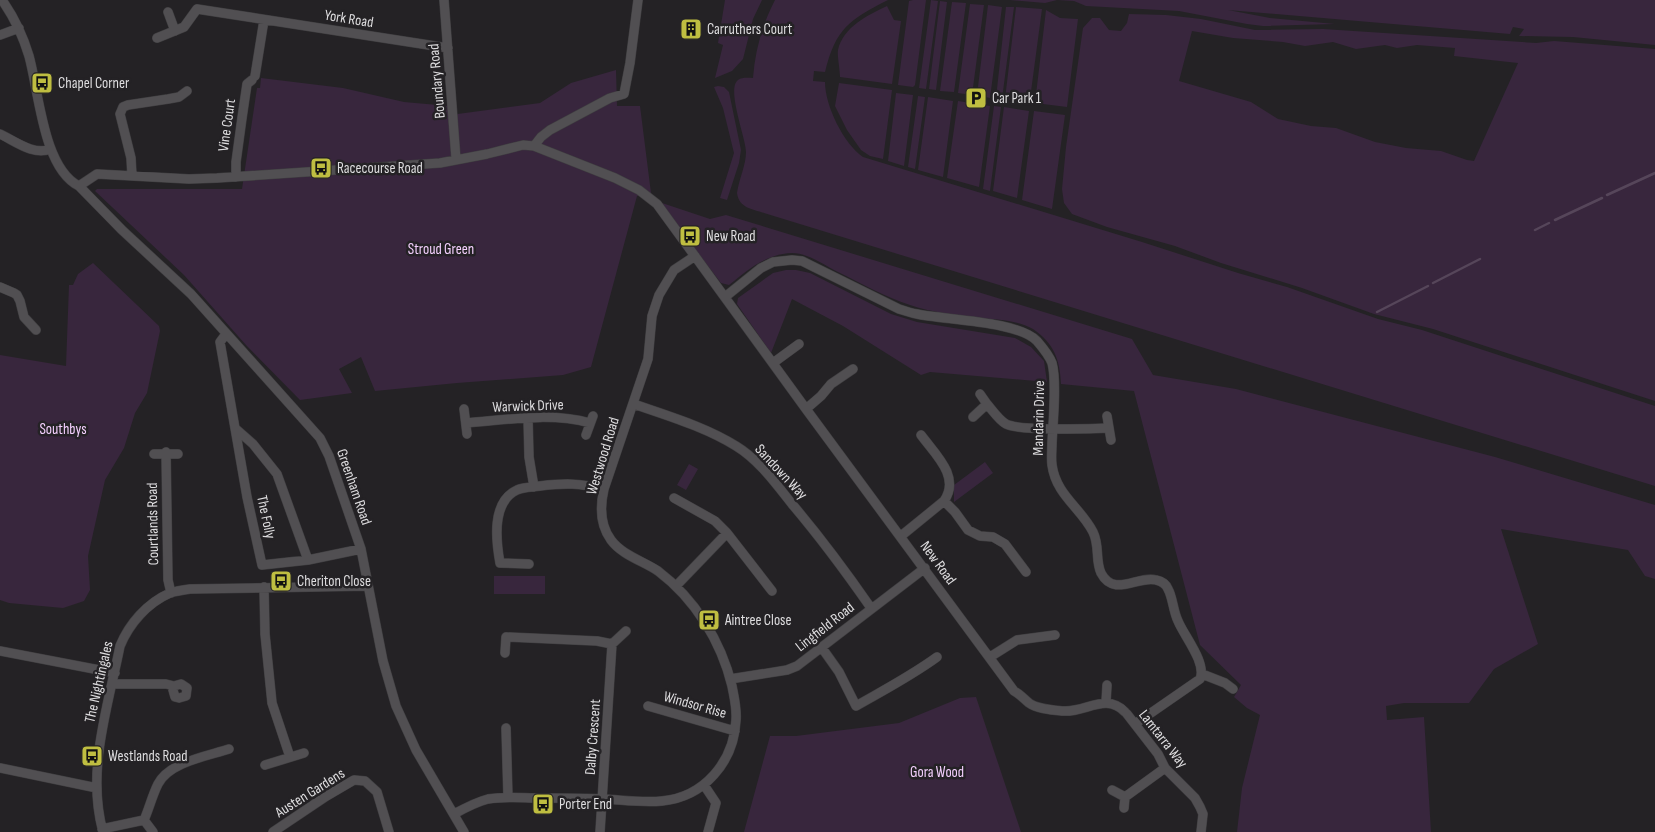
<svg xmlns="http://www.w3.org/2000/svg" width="1655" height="832" font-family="'Sofia Sans Condensed',sans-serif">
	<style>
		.green { fill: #38263d; fill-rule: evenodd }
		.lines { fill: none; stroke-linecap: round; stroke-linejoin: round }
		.stream { stroke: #56465a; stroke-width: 2.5 }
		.street-casing { stroke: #3f3e40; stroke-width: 10 }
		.street { stroke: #514f52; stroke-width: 9 }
		.labels { text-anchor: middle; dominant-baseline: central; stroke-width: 5; stroke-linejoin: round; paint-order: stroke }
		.street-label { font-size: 15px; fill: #dedddf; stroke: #242225 }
		.poi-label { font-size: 15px; fill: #dedddf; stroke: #242225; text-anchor: start }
		.park-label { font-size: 15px; fill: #f4d0fe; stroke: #242225 }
	</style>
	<rect width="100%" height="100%" fill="#242225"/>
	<path class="green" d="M 725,0 L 762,0 L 753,19 L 743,59 L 732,71 L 715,78 L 723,45 L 718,43 Z
		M 775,0 L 888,0 C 849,20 836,28 825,72 L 814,71 L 813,81 L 825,82 C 825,106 844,144 863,157 L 1142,242 L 1238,273 L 1287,287 L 1378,319 L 1422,330 L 1655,406 L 1655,486 L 764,213 C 752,209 739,208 737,193 C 739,179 746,165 746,152 C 746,138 726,89 738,80 C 742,77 749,78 753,78 C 755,51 762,25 775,0 Z
		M 913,0 L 926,0 L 915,85 L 913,87 L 898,85 L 909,1 Z
		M 931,0 L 938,1 L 926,89 L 919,88 Z
		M 1010,0 L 1655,0 L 1655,45 L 1573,37 L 1519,36 L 1524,29 L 1513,27 L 1510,34 L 1228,10 L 1270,18 L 1335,24 L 1263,26 L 1247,24 L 1179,11 L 1086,6 L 1074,1 L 1057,0 L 1045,3 Z
		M 940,1 L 947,2 L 936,90 L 929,89 Z
		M 952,2 L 966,3 L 954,92 L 940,91 Z
		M 970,4 L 984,5 L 972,95 L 958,93 Z
		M 988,5 L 1002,7 L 990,98 L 977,95 Z
		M 887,6 L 894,20 L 901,21 L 892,84 L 840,77 C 840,70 837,55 838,50 C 843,27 868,15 887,6 Z
		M 1006,7 L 1014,7 L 1002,99 L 996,98 Z
		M 1016,7 L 1042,9 L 1030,99 L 1028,102 L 1005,99 Z
		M 1046,10 L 1060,18 L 1078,19 L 1067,107 L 1035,103 Z
		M 1129,14 L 1166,15 L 1201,19 L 1255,30 L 1323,29 L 1536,43 L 1554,41 L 1655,49 L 1655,401 L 1433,329 L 1374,314 L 1302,288 L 1221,263 L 1175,246 L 1107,227 L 1072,214 L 1064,203 L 1062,189 L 1066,147 L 1083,28 L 1092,18 L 1100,18 L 1109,30 L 1121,31 L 1127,23 ZM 1192,31 L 1233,38 L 1283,42 L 1305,46 L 1333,42 L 1356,49 L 1385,45 L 1397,48 L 1417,45 L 1455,48 L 1454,56 L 1518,63 L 1474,161 L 1467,160 L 1441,151 L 1406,148 L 1375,142 L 1336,128 L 1311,126 L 1278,119 L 1251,102 L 1179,81 Z
		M 616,70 L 617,106 L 640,106 L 651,193 L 637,196 L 591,367 L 563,375 L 457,383 L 375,391 L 361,357 L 339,369 L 352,393 L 300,400 L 246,345 L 184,275 L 95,191 L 97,189 L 242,189 L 257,88 L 260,88 L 261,78 L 343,88 L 404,102 L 449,106 L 450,115 L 540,103 L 571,83 Z
		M 839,83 L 892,90 L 883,159 L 870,156 L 861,150 L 847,130 L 835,106 Z
		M 718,86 L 724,87 L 729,92 L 741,150 L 739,163 L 727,200 L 720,198 L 734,153 L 723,108 L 714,87 Z
		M 896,93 L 913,95 L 904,166 L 888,161 Z
		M 918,96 L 925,97 L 915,169 L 908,167 Z
		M 928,97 L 953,101 L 943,177 L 918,170 Z
		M 958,101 L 990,106 L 979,187 L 947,178 Z
		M 994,106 L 1001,107 L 990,191 L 983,189 Z
		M 1004,107 L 1029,111 L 1017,198 L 993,191 Z
		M 1034,111 L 1065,115 L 1052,209 L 1022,200 Z
		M 659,202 L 710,219 L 726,215 L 1132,339 L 1153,375 L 1236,389 L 1495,457 L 1655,505 L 1655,579 L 1645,576 L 1628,550 L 1501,529 L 1538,644 L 1494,669 L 1469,703 L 1404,703 L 1386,706 L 1387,720 L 1424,717 L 1431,832 L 1237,832 L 1242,788 L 1260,715 L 1247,708 L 1234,697 L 1241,685 L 1200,645 L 1134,391 L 1061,384 C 1060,360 1054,343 1033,329 C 1018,320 998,320 981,318 C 957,315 933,313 910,305 C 885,297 861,283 838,272 C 824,265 808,253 792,253 C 766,254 749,269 729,285 L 721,283 Z
		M 93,263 L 159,326 L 160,331 L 147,393 L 135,413 L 124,448 L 105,480 L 88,556 L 90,590 L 84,601 L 63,608 L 9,603 L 0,600 L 0,355 L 66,366 L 69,285 L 73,285 L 78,274 Z
		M 786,270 L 796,270 L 810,273 L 891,314 L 917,322 L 1015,338 L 1031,347 L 1044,361 L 1047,382 L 930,372 L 921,375 L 843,326 L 792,299 L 771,353 L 737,304 L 738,298 L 773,273 Z
		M 985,462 L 993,473 L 954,502 L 954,485 Z
		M 689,464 L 698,469 L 686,490 L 677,485 Z
		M 494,576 L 545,576 L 545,594 L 494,594 Z
		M 976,697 L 1021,832 L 744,832 L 770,736 L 796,736 L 899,723 L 960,698 Z"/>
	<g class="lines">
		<path class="stream" d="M 1607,195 L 1655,173
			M 1555,220 L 1602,198
			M 1535,230 L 1549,223
			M 1433,283 L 1480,259
			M 1377,312 L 1428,286"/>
		<g class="street-casing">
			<path id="street" d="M 2,0 C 14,17 23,36 29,56 C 39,92 43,168 79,186 L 122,230 L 191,294 L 320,438 L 329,456 L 361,549 L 383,661 L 396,706 L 416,750 L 464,832
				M 444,0 L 456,159
				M 197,9 L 448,48
				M 168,12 L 175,31
				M 0,35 L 19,28
				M 157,38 L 184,27 L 197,9
				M 255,76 L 264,20
				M 0,134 C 15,141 34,156 50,149
				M 534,146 L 541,137 L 550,130 L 610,98 L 624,94 L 630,63 L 638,0
				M 132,176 L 131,158 L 120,114 L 123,107 L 128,105 L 168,99 L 179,97 L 187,91
				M 236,177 L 236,162 L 242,118 L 247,84 L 252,80
				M 79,186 L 97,174 L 189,179 L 217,178 L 440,163 L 487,154 L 523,145 L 534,146 L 615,178 L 639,190 L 657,204 L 806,409 L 1014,691 C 1020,694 1024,699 1029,703 C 1037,709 1053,710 1063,711 C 1085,713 1106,692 1125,712
				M 0,287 L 14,293 L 17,295 L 20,301 L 24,317 L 36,330
				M 725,297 L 761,268 L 773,262 L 792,260 L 802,261 L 814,267 L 899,309 C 905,311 911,313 917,314 C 945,320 1018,321 1037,341 C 1043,348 1049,355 1052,363 C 1057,381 1053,423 1052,443 C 1052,450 1051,458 1052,465 C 1056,495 1081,508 1093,532 C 1100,546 1095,560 1101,573 C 1114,598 1138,575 1156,580 C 1161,581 1166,584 1168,589 C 1173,598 1173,611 1178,621 C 1184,636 1207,663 1200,679 L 1135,724
				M 226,334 L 220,342 L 247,497 L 262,565 L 308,560 L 361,549
				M 773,363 L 799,344
				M 634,404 C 668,416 706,427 736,446 C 759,460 776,484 792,504 C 820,537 846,572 871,608
				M 987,404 C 993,411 999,420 1006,424 C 1020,431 1091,429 1109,428
				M 464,409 L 467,434
				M 806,409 L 821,396 L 831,384 L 853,369
				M 1107,416 L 1111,440
				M 973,417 L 987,404 L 980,394
				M 528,418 L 529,457 L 534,487
				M 466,423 C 506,420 550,412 590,423
				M 236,429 L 253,444 L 277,474 L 308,560
				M 586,435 L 593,416
				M 166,452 L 168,580 L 171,593
				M 154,454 L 178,454
				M 674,498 L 715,521 L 727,533 L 772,591
				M 944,501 L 955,512 L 968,530 L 980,536 L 993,537 L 1005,544 L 1026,572
				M 901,536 L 944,501 C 961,477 935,454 921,435
				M 529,564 L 500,563 C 496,541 491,502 517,490 C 523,487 533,487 540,486 C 565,483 579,483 604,489
				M 676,586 L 727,533
				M 264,587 L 265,634 L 272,703 L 290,757
				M 612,644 L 626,631
				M 822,648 L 839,672 L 856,706 C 884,690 911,676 937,657
				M 0,651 L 115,673
				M 505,653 L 506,637 L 597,641 L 612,644 L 600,832
				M 990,657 L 1017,640 L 1055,635
				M 1202,674 L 1225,683 L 1233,689
				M 730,679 L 787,670 L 797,666 L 925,568
				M 112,684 L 166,684 L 174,686 L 181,684 L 187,688 L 186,696 L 179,698 L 175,697 L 173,690 L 174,686
				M 1106,702 L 1107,685
				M 648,706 L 735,731
				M 1127,714 L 1158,754 L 1165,768 L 1195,798 L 1200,807 L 1203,814 L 1201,832
				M 506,728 L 508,797
				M 265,765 L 304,753
				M 0,768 L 97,788
				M 704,785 L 716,803 L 708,832
				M 1112,790 L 1125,797 L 1165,768
				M 1124,808 L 1125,797
				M 454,814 C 465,808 476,802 488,799 C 506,796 523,798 541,798 C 562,798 584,798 605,799 C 623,800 643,803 662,801 C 704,797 734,762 736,720 C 737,708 734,697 732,686 C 721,641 695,599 658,571 C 643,561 622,555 611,540 C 600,525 600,506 604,489 L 648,359 L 652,316 L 659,295 L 674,270 L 695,256
				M 144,820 L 153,832
				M 102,829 L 144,820 C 149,809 152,796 158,784 C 169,762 208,756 229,749
				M 103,832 C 86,770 108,707 120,646 C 129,624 147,603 170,593 C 176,591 183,590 190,589 L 368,586
				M 273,832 L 325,797 L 354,780 L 365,781 L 377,792 L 389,832"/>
		</g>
		<use href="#street" class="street"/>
	</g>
	<defs>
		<g id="building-square" transform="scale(1.125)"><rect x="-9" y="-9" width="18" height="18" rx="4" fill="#bfbe41" stroke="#242225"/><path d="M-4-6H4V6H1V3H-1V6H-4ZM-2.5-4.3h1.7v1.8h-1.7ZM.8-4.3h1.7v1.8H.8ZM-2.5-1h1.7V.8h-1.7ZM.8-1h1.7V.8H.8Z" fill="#111"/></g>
		<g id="bus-square" transform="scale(1.125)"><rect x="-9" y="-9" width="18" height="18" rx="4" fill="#bfbe41" stroke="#242225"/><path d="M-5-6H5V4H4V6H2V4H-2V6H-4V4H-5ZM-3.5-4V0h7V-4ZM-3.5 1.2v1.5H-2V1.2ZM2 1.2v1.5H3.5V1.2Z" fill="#111"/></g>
		<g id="parking-square" transform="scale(1.125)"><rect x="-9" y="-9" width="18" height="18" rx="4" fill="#bfbe41" stroke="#242225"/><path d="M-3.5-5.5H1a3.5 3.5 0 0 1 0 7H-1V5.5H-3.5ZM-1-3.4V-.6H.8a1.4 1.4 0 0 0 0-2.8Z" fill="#111"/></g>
	</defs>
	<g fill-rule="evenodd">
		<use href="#building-square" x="691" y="29"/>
		<use href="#bus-square" x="42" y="83"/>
		<use href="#parking-square" x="976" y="98"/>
		<use href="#bus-square" x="321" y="168"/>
		<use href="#bus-square" x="690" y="236"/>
		<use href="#bus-square" x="281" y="581"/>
		<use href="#bus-square" x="709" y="620"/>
		<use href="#bus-square" x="92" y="756"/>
		<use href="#bus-square" x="543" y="804"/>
	</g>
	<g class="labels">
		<g class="street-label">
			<text transform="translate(349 19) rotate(9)">York Road</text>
			<text transform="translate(437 81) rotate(-95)">Boundary Road</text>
			<text transform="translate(227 125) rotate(-82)">Vine Court</text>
			<text transform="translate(528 406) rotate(-2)">Warwick Drive</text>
			<text transform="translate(1039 418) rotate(-89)">Mandarin Drive</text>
			<text transform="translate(603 456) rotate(-73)">Westwood Road</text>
			<text transform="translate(781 472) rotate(47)">Sandown Way</text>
			<text transform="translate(354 487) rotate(71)">Greenham Road</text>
			<text transform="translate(266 517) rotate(78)">The Folly</text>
			<text transform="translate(153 524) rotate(-91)">Courtlands Road</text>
			<text transform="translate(938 563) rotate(54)">New Road</text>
			<text transform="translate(825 627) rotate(-38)">Lingfield Road</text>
			<text transform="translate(99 682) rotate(-77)">The Nightingales</text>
			<text transform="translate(695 705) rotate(16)">Windsor Rise</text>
			<text transform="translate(593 737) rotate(-86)">Dalby Crescent</text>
			<text transform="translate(1163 739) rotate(52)">Lamtarra Way</text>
			<text transform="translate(310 793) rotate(-32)">Austen Gardens</text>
		</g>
		<g class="poi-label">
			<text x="707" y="29">Carruthers Court</text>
			<text x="58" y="83">Chapel Corner</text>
			<text x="992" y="98">Car Park 1</text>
			<text x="337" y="168">Racecourse Road</text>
			<text x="706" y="236">New Road</text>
			<text x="297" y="581">Cheriton Close</text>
			<text x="725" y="620">Aintree Close</text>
			<text x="108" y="756">Westlands Road</text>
			<text x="559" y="804">Porter End</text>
		</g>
		<g class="park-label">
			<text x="441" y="249">Stroud Green</text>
			<text x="63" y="429">Southbys</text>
			<text x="937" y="772">Gora Wood</text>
		</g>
	</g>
</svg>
